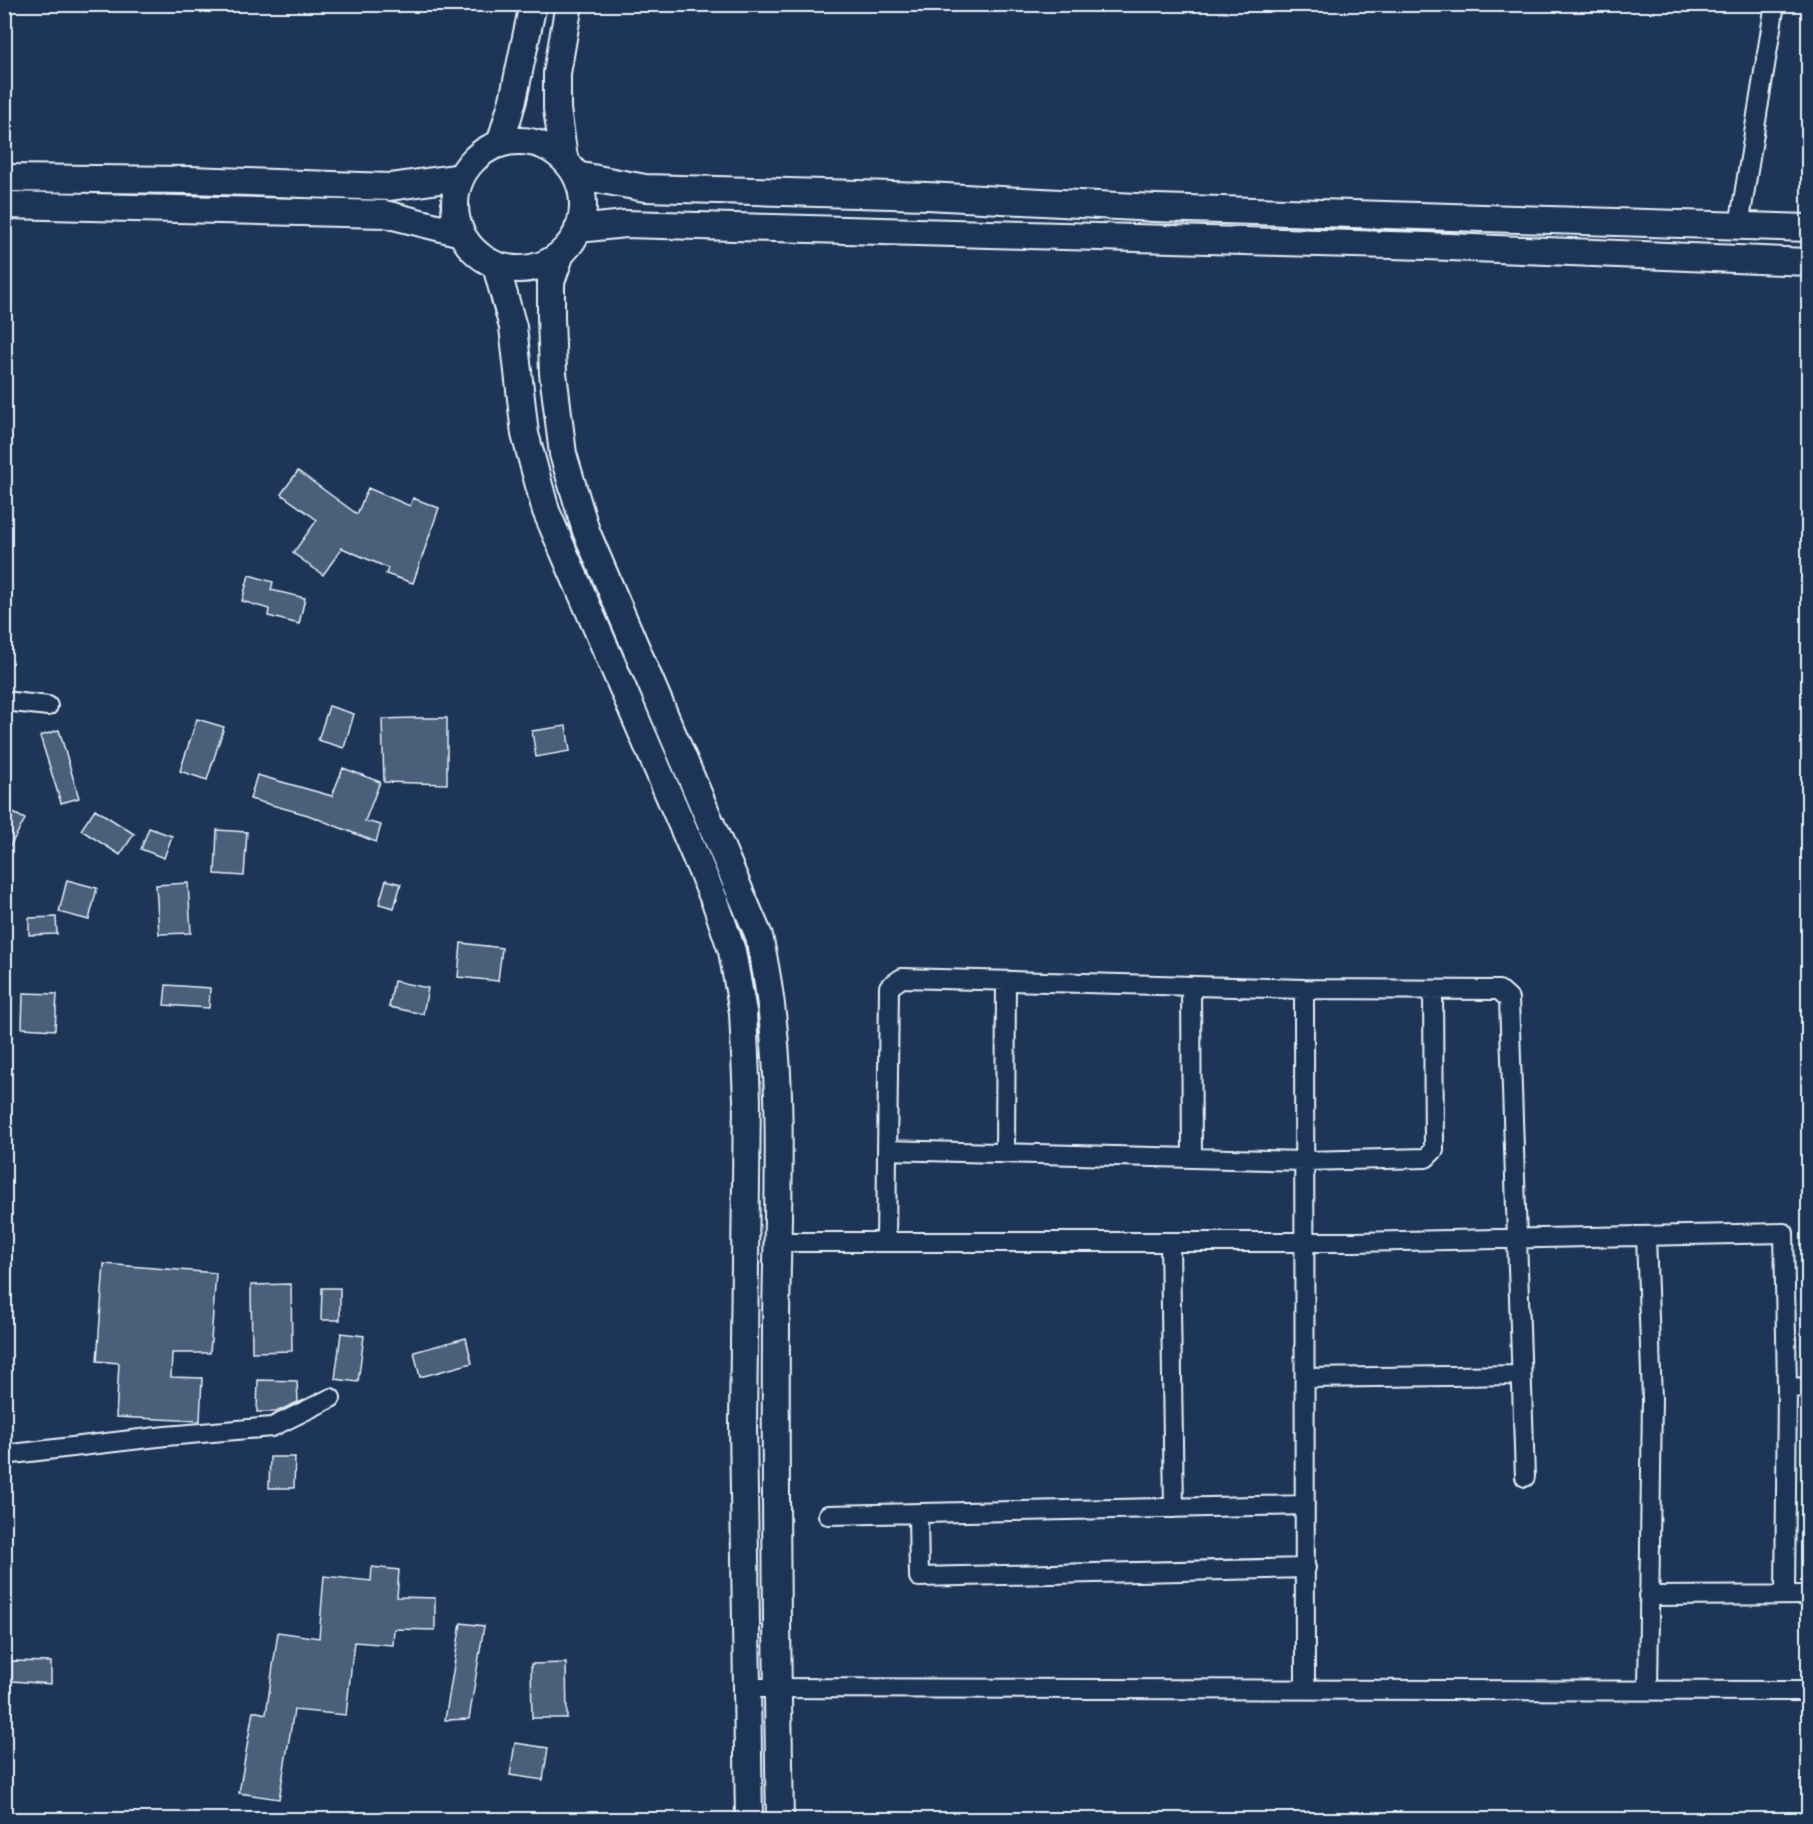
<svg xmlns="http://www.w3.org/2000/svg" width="1813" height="1824" font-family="'Comic Neue',sans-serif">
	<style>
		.building { fill: #495e7a; stroke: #e8f1f8; stroke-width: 1.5 }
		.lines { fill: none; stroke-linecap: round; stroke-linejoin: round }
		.street-casing { stroke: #e8f1f8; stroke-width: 22 }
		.secondary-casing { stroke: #e8f1f8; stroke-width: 30 }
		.street { stroke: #1d3557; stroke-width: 18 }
		.secondary { stroke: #1d3557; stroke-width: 26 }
	</style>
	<rect width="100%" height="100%" fill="#1d3557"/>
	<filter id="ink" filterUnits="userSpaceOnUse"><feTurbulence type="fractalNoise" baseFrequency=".0167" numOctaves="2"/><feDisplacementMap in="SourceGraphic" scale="12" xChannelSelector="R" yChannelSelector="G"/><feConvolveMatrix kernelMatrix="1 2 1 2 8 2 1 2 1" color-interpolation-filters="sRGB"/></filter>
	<g filter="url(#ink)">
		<path class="building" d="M 298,471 L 357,514 L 368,488 L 410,506 L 413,498 L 439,508 L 413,583 L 386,574 L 388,568 L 342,548 L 323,575 L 293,553 L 317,520 L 281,494 Z
			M 249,575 L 273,582 L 271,590 L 305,598 L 299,624 L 268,616 L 269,609 L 242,601 Z
			M 329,706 L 354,714 L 344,748 L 318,740 Z
			M 413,718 L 447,718 L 447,784 L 384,782 L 382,719 Z
			M 197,719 L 224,727 L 207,780 L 180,771 Z
			M 566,726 L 570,751 L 536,757 L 532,731 Z
			M 59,730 L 79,798 L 61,803 L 40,736 Z
			M 343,768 L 380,782 L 365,821 L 381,825 L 376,842 L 308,815 L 250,799 L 257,775 L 332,796 Z
			M 4,808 L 25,819 L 4,857 Z
			M 95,809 L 134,834 L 120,855 L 81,830 Z
			M 149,828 L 172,836 L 164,858 L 141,849 Z
			M 217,830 L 247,832 L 244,876 L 215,874 Z
			M 67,880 L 97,888 L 89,920 L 59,912 Z
			M 386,880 L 401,884 L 394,908 L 379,904 Z
			M 188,883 L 191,933 L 159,934 L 156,885 Z
			M 56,917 L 57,934 L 29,935 L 29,918 Z
			M 461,943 L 502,948 L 498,981 L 458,977 Z
			M 394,981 L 428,988 L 423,1014 L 389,1007 Z
			M 166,985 L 210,988 L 209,1008 L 164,1005 Z
			M 23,993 L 57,994 L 55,1030 L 22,1028 Z
			M 104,1264 L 216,1273 L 210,1353 L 172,1353 L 171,1377 L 202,1378 L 200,1421 L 116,1417 L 119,1363 L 97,1361 Z
			M 291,1284 L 292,1351 L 252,1352 L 251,1285 Z
			M 322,1288 L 340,1288 L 340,1320 L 321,1320 Z
			M 341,1333 L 364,1336 L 358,1382 L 335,1379 Z
			M 466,1338 L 472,1363 L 420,1377 L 414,1352 Z
			M 258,1380 L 297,1381 L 298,1402 L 276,1412 L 257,1412 Z
			M 270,1457 L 295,1457 L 294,1488 L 269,1488 Z
			M 372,1567 L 399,1570 L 397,1597 L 435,1598 L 435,1630 L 394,1629 L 393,1645 L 354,1642 L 346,1715 L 294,1710 L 279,1799 L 239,1793 L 253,1711 L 266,1714 L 278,1632 L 319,1638 L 324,1576 L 371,1581 Z
			M 461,1623 L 484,1626 L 469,1719 L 445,1720 Z
			M 12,1661 L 51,1662 L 51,1684 L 12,1681 Z
			M 566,1663 L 567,1718 L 532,1718 L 531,1664 Z
			M 515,1743 L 548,1748 L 543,1780 L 510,1775 Z"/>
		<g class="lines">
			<g class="street-casing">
				<path id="street" d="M 1739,226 L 1775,4
					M 4,701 L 48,706
					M 1191,986 L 1192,1158
					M 1304,989 L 1305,1688
					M 887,1150 L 1305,1161 L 1426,1158 L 1434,1150 L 1433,990
					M 1005,1153 L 1006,981
					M 1646,1237 L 1652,1399 L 1648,1690
					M 776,1242 L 1354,1242 L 1784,1233 L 1787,1388 L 1785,1595
					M 886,1242 L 889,987 L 902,978 L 1304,989 L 1499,990 L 1509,999 L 1525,1477
					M 1170,1242 L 1174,1508
					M 1305,1378 L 1521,1375
					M 1787,1388 L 1808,1387
					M 4,1455 L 166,1436 L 272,1427 L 331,1398
					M 918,1513 L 919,1577 L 1306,1568
					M 828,1515 L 1305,1505
					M 1648,1596 L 1808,1595
					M 747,1688 L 1808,1691"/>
			</g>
			<g class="secondary-casing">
				<path id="secondary" d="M455 205a64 64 0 1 1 128 0a64 64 0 1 1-128 0Z
					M 500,144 L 513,100 L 533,4
					M 564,158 L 557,109 L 557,73 L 569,4
					M 576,175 L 645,188 L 927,196 L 1155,208 L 1808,228
					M 4,178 L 189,180 L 390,187 L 461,177
					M 4,205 L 385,214 L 461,233
					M 578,229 L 625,224 L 1426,246 L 1808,262
					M 560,256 L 551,282 L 551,317 L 553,373 L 563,454 L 586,531 L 759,936 C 788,1063 777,1195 776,1325 C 775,1490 777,1655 780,1820
					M 496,266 L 513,327 L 525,434 L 546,511 L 716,904 L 732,951 L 743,1012 L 747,1100 L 743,1426 L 749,1820"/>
			</g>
			<use href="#street" class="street"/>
			<use href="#secondary" class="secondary"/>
		</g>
	</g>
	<rect width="1813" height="1824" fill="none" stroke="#1d3557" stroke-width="24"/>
	<rect x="12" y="12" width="1789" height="1800" fill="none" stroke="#e8f1f8" stroke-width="2" filter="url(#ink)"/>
</svg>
